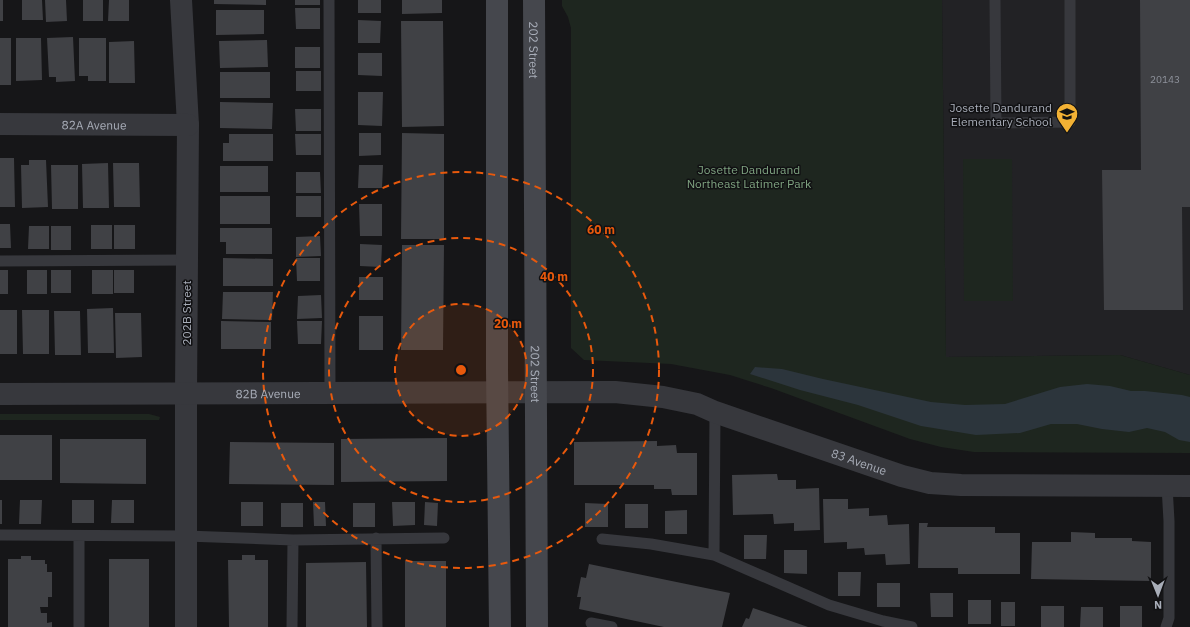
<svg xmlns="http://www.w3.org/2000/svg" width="1190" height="627" font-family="'IBM Plex Sans',sans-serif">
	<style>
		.built { fill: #222225 }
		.green { fill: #1e261f }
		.water { fill: #2c353c }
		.building { fill: #404145 }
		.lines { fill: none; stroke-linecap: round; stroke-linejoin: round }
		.lane { stroke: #37383d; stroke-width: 11 }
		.street { stroke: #37383d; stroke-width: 22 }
		.secondary { stroke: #45474d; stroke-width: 22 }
		.ring { fill: none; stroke: #e8590c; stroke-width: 2; stroke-dasharray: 7 5 }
		.labels { text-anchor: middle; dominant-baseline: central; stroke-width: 3; stroke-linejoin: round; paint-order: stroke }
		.number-label { font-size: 10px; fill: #8e929b }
		.street-label { font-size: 12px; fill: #a8adb8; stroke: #111113 }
		.poi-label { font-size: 12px; fill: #a8adb8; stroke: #111113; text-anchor: end }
		.park-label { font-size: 12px; fill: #7fa381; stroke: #111113 }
		.centre { fill: #e8590c; stroke: #111113; stroke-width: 2 }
		.ring-label { font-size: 12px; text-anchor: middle; font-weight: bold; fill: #e8590c; stroke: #111113; stroke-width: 3; stroke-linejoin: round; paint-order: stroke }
	</style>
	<rect width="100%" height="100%" fill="#161618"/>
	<path class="built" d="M 942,0 L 1190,0 L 1190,375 L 1120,355 L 946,357 Z"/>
	<path class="green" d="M 562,0 L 942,0 L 946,357 L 1120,355 L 1190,375 L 1190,453 L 974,452 L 941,447 L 910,439 L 771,388 L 730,375 L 671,364 L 584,360 L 571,348 L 571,28 L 568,17 L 562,6 Z
		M 963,159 L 1012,159 L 1013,301 L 964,301 Z
		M 0,414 L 149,414 L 160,417 L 159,420 L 0,420 Z"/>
	<path class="water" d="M 755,367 L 782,369 L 823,379 L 931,402 L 965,405 L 1005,404 L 1060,387 L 1087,384 L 1110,386 L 1131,391 L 1145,391 L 1182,395 L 1190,397 L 1190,442 L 1179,440 L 1165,432 L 1147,428 L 1129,432 L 1102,429 L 1077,424 L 1051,424 L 1020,433 L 976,435 L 921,426 L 858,405 L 800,390 L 750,374 Z"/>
	<path class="building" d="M 0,0 L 3,0 L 3,21 L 0,21 Z
		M 22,0 L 42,0 L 43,20 L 22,20 Z
		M 45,0 L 66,0 L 67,21 L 46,22 Z
		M 83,0 L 103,0 L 103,21 L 83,21 Z
		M 109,0 L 129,0 L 129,21 L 108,21 Z
		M 214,0 L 266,0 L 266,5 L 214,4 Z
		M 295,0 L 320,0 L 320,5 L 295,5 Z
		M 358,0 L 381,0 L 381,13 L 358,13 Z
		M 402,0 L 442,0 L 442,13 L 402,14 Z
		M 1140,0 L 1190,0 L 1190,207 L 1182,207 L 1183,310 L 1104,310 L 1102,170 L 1141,170 Z
		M 295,8 L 320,8 L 320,29 L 296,29 Z
		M 216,10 L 264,10 L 264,34 L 216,35 Z
		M 358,20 L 381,21 L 380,43 L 358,43 Z
		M 401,21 L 443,21 L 444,126 L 402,127 Z
		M 73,37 L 75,81 L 56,82 L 56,77 L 49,77 L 47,38 Z
		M 0,38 L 11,38 L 11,85 L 0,85 Z
		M 16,38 L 41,38 L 42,80 L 16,81 Z
		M 79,38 L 106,38 L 106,81 L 88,81 L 88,76 L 79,76 Z
		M 267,40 L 268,67 L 220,68 L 219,41 Z
		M 134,41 L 135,83 L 109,83 L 109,42 Z
		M 295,47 L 320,47 L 320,68 L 295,68 Z
		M 358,53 L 382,53 L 382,76 L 358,75 Z
		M 296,71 L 321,71 L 321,91 L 296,91 Z
		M 220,72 L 270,72 L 270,98 L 220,98 Z
		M 358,92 L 383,92 L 382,126 L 358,125 Z
		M 220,102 L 273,103 L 272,129 L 220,128 Z
		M 295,109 L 321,109 L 321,131 L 296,131 Z
		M 359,133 L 381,133 L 381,155 L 359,156 Z
		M 402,133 L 444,134 L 444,239 L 401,239 Z
		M 229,134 L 273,134 L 273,161 L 223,161 L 223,143 L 229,143 Z
		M 295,134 L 321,134 L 321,155 L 296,155 Z
		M 0,158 L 14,158 L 15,207 L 0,207 Z
		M 29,160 L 46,160 L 48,207 L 22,208 L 21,165 L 29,165 Z
		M 108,163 L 109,208 L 83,208 L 82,164 Z
		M 113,163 L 139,163 L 140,207 L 114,207 Z
		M 51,165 L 78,165 L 78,209 L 52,209 Z
		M 359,165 L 383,165 L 382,188 L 358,188 Z
		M 220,166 L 268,166 L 268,192 L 220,192 Z
		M 296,172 L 320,172 L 321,193 L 296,193 Z
		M 220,196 L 270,196 L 270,224 L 220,224 Z
		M 296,196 L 321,196 L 321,217 L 296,217 Z
		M 359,204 L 382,204 L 382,236 L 360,236 Z
		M 0,224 L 10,224 L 11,248 L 0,248 Z
		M 91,225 L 112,225 L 112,249 L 91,249 Z
		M 114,225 L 135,225 L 135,249 L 114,249 Z
		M 29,226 L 49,226 L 49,249 L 28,249 Z
		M 51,226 L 71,226 L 71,250 L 51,250 Z
		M 220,228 L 272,228 L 272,254 L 226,254 L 226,242 L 220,242 Z
		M 320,236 L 321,256 L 296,257 L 296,237 Z
		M 360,244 L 382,245 L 381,267 L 360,266 Z
		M 402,245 L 444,245 L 443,350 L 401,350 Z
		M 223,258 L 273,259 L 273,286 L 223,286 Z
		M 296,258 L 320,258 L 320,281 L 297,281 Z
		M 0,270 L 8,270 L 8,294 L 0,294 Z
		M 27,270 L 47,270 L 47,294 L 27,294 Z
		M 51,270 L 71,270 L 71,293 L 51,293 Z
		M 92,270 L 113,270 L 113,294 L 92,294 Z
		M 114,270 L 134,270 L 134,293 L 114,293 Z
		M 359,277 L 383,277 L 383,300 L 359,300 Z
		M 223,292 L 273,292 L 272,320 L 222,319 Z
		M 321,295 L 322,318 L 297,319 L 298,296 Z
		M 113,308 L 114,353 L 88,353 L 87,309 Z
		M 0,310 L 17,310 L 17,354 L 0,354 Z
		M 22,310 L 49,310 L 49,354 L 23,354 Z
		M 54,311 L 80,311 L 81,355 L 55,355 Z
		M 115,313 L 141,313 L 142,357 L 116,358 Z
		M 359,316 L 383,316 L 383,350 L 359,350 Z
		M 221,321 L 271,322 L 271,349 L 221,349 Z
		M 297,321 L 322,321 L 321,344 L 298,344 Z
		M 0,435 L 52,435 L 52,480 L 0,480 Z
		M 447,438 L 447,481 L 341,482 L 341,439 Z
		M 60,439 L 146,439 L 146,484 L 60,483 Z
		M 657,441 L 657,446 L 676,445 L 677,453 L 697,453 L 697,495 L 672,495 L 671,489 L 654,489 L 654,485 L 574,485 L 574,442 Z
		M 230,442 L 334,443 L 334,485 L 229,484 Z
		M 777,474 L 778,480 L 796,480 L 796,489 L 819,488 L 820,530 L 794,531 L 794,523 L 774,524 L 773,514 L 733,515 L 732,475 Z
		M 823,499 L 848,499 L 848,509 L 869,508 L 869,516 L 887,515 L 888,525 L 909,524 L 910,564 L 886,565 L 885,554 L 865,555 L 864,548 L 847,549 L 847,542 L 824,543 Z
		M 0,500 L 2,500 L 2,524 L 0,524 Z
		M 20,500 L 42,500 L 41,524 L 19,524 Z
		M 72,500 L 94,500 L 94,523 L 72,523 Z
		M 112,500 L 134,500 L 134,523 L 111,523 Z
		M 241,502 L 263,502 L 263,526 L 241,526 Z
		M 313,502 L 325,502 L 326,526 L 314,526 Z
		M 392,502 L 415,502 L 415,525 L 393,526 Z
		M 425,502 L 438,503 L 437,526 L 424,525 Z
		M 281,503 L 303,503 L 303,527 L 281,527 Z
		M 353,503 L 375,503 L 375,527 L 353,527 Z
		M 585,503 L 608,504 L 608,527 L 585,527 Z
		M 625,504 L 648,504 L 648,528 L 625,528 Z
		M 687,510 L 687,534 L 665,534 L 665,511 Z
		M 919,523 L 928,523 L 927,527 L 995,527 L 995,533 L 1020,533 L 1020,574 L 958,574 L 958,568 L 918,568 Z
		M 1071,532 L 1095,533 L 1095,538 L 1132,538 L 1132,541 L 1151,542 L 1151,581 L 1031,579 L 1032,542 L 1071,542 Z
		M 744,535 L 767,535 L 766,559 L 744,559 Z
		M 784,550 L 807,550 L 807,574 L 784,573 Z
		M 242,555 L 255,555 L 255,560 L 268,560 L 268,627 L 229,627 L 228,560 L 242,560 Z
		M 21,556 L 31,556 L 31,560 L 45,560 L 45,564 L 47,564 L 47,572 L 52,572 L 52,597 L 48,597 L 48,607 L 40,607 L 41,613 L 47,613 L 47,623 L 52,622 L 52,627 L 8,627 L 8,559 L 21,559 Z
		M 109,559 L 149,559 L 149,627 L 109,627 Z
		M 405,561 L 446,561 L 446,627 L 405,627 Z
		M 366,562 L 367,627 L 306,627 L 306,563 Z
		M 589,564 L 730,593 L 722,627 L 664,627 L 579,609 L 581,597 L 577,597 L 581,577 L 586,578 Z
		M 838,572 L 861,572 L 860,596 L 838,596 Z
		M 877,583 L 900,583 L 900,607 L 877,607 Z
		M 930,593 L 953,593 L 953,617 L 931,617 Z
		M 968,600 L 991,600 L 991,624 L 968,624 Z
		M 1001,602 L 1015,602 L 1015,626 L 1001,626 Z
		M 1041,606 L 1064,606 L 1064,627 L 1041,627 Z
		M 1120,606 L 1142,606 L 1142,627 L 1120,627 Z
		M 1081,607 L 1103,607 L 1103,627 L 1080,627 Z
		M 753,608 L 808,627 L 742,627 L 746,618 L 749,619 Z"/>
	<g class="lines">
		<path class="lane" d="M 329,0 L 330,393
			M 995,0 L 996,123 L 1070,122 L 1070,0
			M 0,261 L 187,260
			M 0,535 L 186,536 L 293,540 L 444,538
			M 79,536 L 79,627
			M 376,538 L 377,627
			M 602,539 L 651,544 L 714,555 L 829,605 L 883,621 L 912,627
			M 714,555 L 715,412
			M 591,623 L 612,627
			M 292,627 L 293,540
			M 1166,627 L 1169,618 L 1169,521 L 1167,486"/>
		<g class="street">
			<path d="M 181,0 L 188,125 L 186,394 L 186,627"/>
			<path id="s1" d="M 0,124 L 188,125"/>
			<path id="s2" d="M 0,394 L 615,392 L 663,397 L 697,404 L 715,412 L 902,476 L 930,483 L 961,485 L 1190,486"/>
		</g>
		<g class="secondary">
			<path d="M 497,0 L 497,369 L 500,627"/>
			<path id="s3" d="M 534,0 L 537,627"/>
		</g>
	</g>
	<circle cx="461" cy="370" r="66" fill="#e8590c" fill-opacity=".12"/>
	<g class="ring">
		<circle cx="461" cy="370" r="66"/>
		<circle cx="461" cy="370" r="132"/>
		<circle cx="461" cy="370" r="198"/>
	</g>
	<defs>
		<g id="school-pin" transform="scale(1.15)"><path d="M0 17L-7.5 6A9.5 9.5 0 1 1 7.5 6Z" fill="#f2b134" stroke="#111113"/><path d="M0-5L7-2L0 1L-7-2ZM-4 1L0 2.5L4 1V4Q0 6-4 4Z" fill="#111"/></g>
	</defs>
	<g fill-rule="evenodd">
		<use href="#school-pin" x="1067" y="114"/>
	</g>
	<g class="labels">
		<g class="number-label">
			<text x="1165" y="79">20143</text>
		</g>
		<g class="street-label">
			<text stroke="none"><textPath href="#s3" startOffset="50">202 Street</textPath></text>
			<text stroke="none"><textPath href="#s1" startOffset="94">82A Avenue</textPath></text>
			<text transform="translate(186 313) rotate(-90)">202B Street</text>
			<text stroke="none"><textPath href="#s3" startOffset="374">202 Street</textPath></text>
			<text stroke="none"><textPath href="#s2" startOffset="268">82B Avenue</textPath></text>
			<text stroke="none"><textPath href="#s2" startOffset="870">83 Avenue</textPath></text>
		</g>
		<g class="poi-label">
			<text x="1052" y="107">Josette Dandurand<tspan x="1052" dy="14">Elementary School</tspan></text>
		</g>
		<g class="park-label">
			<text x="749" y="169">Josette Dandurand<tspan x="749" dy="14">Northeast Latimer Park</tspan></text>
		</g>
	</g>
	<circle cx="461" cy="370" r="6" class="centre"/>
	<g class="ring-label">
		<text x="601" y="234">60 m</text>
		<text x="554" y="281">40 m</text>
		<text x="508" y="328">20 m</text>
	</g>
	<g transform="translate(1158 595) rotate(179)" stroke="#111113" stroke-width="3" paint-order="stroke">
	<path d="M0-3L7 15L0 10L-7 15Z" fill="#a8adb8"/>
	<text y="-6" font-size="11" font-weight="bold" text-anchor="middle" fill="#a8adb8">N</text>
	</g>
</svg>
